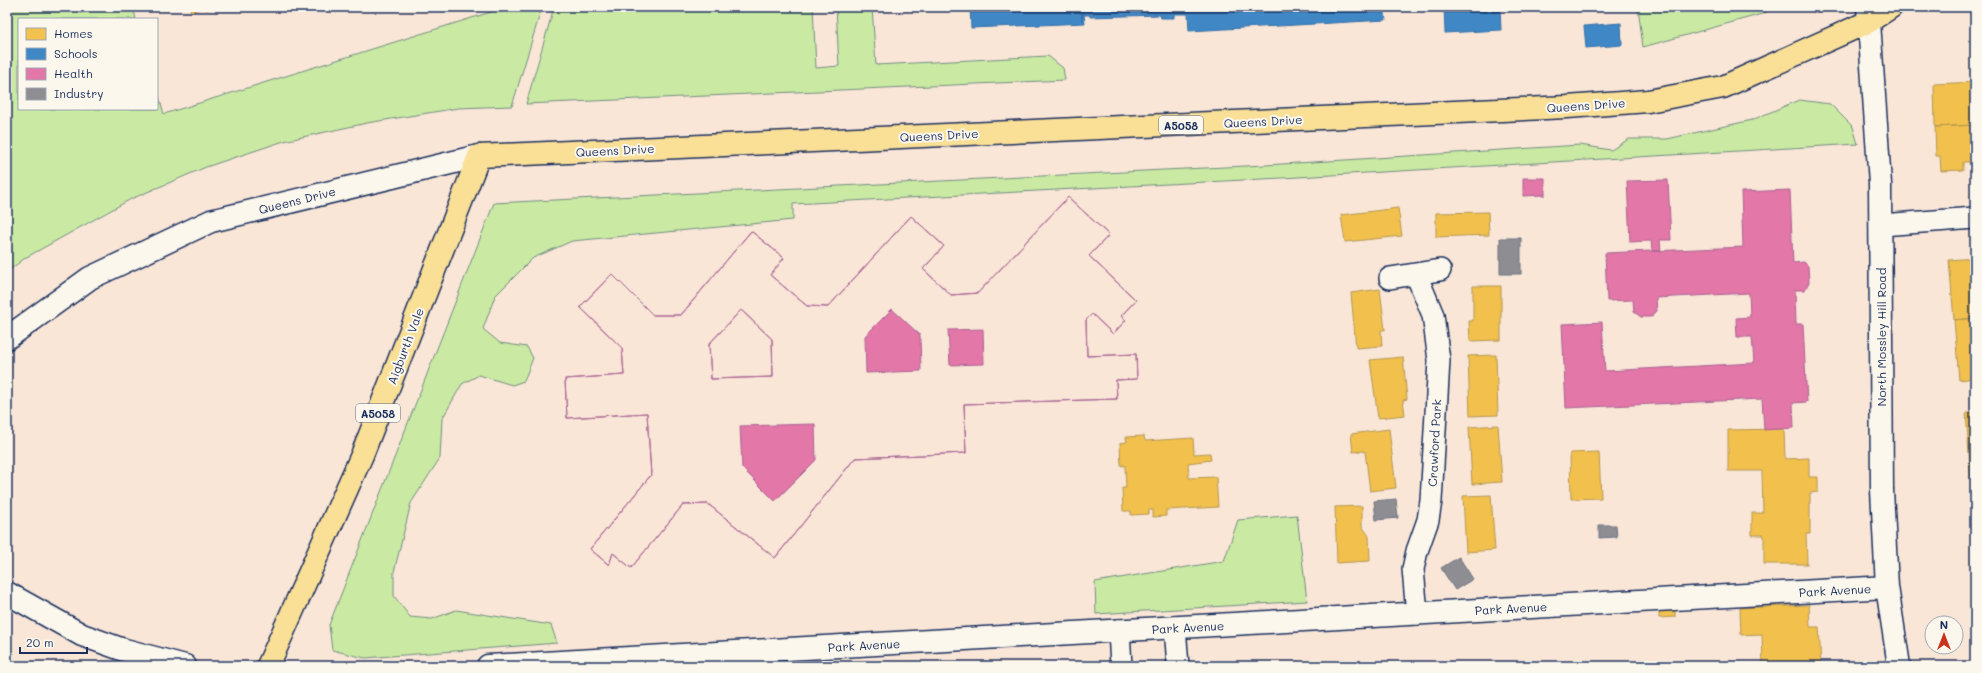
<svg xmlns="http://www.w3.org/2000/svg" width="1982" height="673" font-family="Mali,sans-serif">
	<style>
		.green { fill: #caeaa3; stroke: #728c80 }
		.homes { fill: #f2c14e; stroke: #b29553 }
		.schools { fill: #3f88c5; stroke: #346da6 }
		.health { fill: #e377a8; stroke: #a76192; fill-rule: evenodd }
		.industry { fill: #8d8d92; stroke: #6b7182 }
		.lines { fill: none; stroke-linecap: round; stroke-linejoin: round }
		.street-casing { stroke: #1b2f5e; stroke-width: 24 }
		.secondary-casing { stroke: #1b2f5e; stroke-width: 25 }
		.primary-casing { stroke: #1b2f5e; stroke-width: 25 }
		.street { stroke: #fbf7ec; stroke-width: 21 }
		.secondary { stroke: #fbf7ec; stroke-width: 22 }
		.primary { stroke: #fadf96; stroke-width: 22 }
		.labels { text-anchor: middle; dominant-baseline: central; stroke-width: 4; stroke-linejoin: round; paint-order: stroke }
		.shield { fill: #fbf7ec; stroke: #5e6b89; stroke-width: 1 }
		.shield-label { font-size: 11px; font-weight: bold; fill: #1b2f5e }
		.street-label { font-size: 12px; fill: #1b2f5e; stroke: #fbf7ec }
	</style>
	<rect width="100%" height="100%" fill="#f9e6d7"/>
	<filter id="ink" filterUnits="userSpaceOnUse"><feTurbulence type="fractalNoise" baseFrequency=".025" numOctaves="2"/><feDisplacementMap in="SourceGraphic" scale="8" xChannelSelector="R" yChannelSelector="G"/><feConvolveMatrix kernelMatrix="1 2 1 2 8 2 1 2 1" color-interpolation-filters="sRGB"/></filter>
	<g filter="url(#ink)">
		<path class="green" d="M 7,7 L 75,7 L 79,13 L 108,7 L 133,7 L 136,19 L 19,19 L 19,109 L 157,109 L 157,90 L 164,114 L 507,7 L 542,7 L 512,106 L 458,108 L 367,123 L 284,141 L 206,167 L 131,199 L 25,258 L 7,272 Z
			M 554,7 L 813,7 L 816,68 L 839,66 L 836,7 L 872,7 L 876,65 L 1048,56 L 1063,68 L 1065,80 L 526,104 Z
			M 1638,7 L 1776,7 L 1762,14 L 1643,47 Z
			M 1799,100 L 1830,104 L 1853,127 L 1858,144 L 1281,178 L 793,204 L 793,220 L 572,241 L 533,258 L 495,296 L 483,329 L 500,343 L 527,347 L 533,358 L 524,381 L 512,385 L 479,375 L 462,384 L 442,419 L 440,458 L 411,503 L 394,572 L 394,596 L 410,617 L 432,619 L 456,610 L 551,625 L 557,643 L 365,658 L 332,650 L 329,625 L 494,203 L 1266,165 L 1580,145 L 1611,150 L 1629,139 L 1667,139 L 1752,120 Z
			M 1297,515 L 1307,601 L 1096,614 L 1095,582 L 1224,561 L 1238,520 Z"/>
		<path class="homes" d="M 190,7 L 214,7 L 206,10 L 205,7 L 191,12 Z
			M 1975,82 L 1975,125 L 1935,127 L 1934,84 Z
			M 1975,125 L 1975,162 L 1963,162 L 1963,170 L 1941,171 L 1940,156 L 1936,156 L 1935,127 Z
			M 1398,208 L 1402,236 L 1345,242 L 1341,215 Z
			M 1488,212 L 1489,235 L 1436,237 L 1436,213 Z
			M 1975,258 L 1975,318 L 1954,320 L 1949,260 Z
			M 1473,286 L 1501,286 L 1501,340 L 1470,341 L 1469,321 L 1473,321 Z
			M 1380,289 L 1385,330 L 1381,330 L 1382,346 L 1356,348 L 1351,293 Z
			M 1975,318 L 1975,378 L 1959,380 L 1954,320 Z
			M 1496,355 L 1498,415 L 1470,416 L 1468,356 Z
			M 1403,357 L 1407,399 L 1403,400 L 1405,415 L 1378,418 L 1370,360 Z
			M 1975,412 L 1975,480 L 1971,481 L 1966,413 Z
			M 1498,425 L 1502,482 L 1472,484 L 1469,427 Z
			M 1389,429 L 1396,488 L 1370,491 L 1365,451 L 1353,452 L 1351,434 Z
			M 1784,429 L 1785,459 L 1809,458 L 1809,477 L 1818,477 L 1818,492 L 1810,493 L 1810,534 L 1806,534 L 1807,564 L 1764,564 L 1764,535 L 1752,535 L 1752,513 L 1763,513 L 1762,471 L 1728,471 L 1728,430 Z
			M 1144,436 L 1145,441 L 1193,438 L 1194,454 L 1210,453 L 1211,460 L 1188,463 L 1189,478 L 1216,477 L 1218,507 L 1166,510 L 1166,516 L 1153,517 L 1153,510 L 1149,510 L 1149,514 L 1131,515 L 1131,511 L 1123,511 L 1122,488 L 1126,488 L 1125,465 L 1121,466 L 1120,443 L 1127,442 L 1126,437 Z
			M 1599,452 L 1601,498 L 1571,499 L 1570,453 Z
			M 1491,495 L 1495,550 L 1466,552 L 1463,496 Z
			M 1362,506 L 1362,526 L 1369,536 L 1370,561 L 1337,563 L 1335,507 Z
			M 1975,512 L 1975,560 L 1970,513 Z
			M 1809,605 L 1810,627 L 1819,627 L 1821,666 L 1763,666 L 1762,634 L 1741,635 L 1740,608 Z
			M 1675,606 L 1675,617 L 1659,618 L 1659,608 Z"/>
		<path class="schools" d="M 970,7 L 1083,7 L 1085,23 L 971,28 Z
			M 1081,7 L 1384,7 L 1386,20 L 1189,31 L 1188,14 L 1174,14 L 1174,18 L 1161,18 L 1160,15 L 1090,17 L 1090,15 L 1082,15 L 1082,21 Z
			M 1444,7 L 1500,7 L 1501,30 L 1445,33 Z
			M 1621,23 L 1622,45 L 1586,48 L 1584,26 Z"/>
		<path class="health" d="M 1523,178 L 1545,178 L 1545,195 L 1523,196 Z
			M 1668,180 L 1671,240 L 1660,240 L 1661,251 L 1652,251 L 1651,241 L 1630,242 L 1627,181 Z
			M 1790,190 L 1793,263 L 1804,262 L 1808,266 L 1809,282 L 1805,290 L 1795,290 L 1796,324 L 1803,324 L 1807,402 L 1793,403 L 1794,428 L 1764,430 L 1762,399 L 1566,408 L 1562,324 L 1602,322 L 1605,371 L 1754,363 L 1752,337 L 1737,337 L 1736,318 L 1750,317 L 1749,293 L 1656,298 L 1657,311 L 1651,317 L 1641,317 L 1634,312 L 1633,300 L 1607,301 L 1605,253 L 1743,247 L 1741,192 Z
			M 1068,197 L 1109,235 L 1089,256 L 1136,300 L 1121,316 L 1126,320 L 1113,334 L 1092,314 L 1086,320 L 1087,356 L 1136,354 L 1137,379 L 1116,380 L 1117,399 L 964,404 L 966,453 L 855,458 L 775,558 L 708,504 L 683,505 L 631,568 L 613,553 L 609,565 L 590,549 L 651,475 L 647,413 L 567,418 L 565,379 L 624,375 L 622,348 L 580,307 L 612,274 L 653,315 L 681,315 L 751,231 L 784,258 L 770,275 L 807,306 L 828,307 L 911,216 L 944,246 L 923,269 L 951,295 L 978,293 ZM 892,309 L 920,335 L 921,371 L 866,373 L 865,336 ZM 741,310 L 772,339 L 773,377 L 711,379 L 709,344 ZM 983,329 L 984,364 L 950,365 L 948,330 ZM 815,424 L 816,460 L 775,501 L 742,468 L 740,426 Z
			M 1068,197 L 1109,235 L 1089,256 L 1136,300 L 1121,316 L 1126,320 L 1113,334 L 1092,314 L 1086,320 L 1087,356 L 1136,354 L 1137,379 L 1116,380 L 1117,399 L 964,404 L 966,453 L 855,458 L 775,558 L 708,504 L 683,505 L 631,568 L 613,553 L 609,565 L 590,549 L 651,475 L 647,413 L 567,418 L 565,379 L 624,375 L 622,348 L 580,307 L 612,274 L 653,315 L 681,315 L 751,231 L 784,258 L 770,275 L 807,306 L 828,307 L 911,216 L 944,246 L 923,269 L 951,295 L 978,293 Z
			M 741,310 L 772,339 L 773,377 L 711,379 L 709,344 Z"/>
		<path class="industry" d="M 1500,238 L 1521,238 L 1521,274 L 1500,274 Z
			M 1396,499 L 1398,518 L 1376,520 L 1374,501 Z
			M 1599,525 L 1616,525 L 1617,537 L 1599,538 Z
			M 1459,557 L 1473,579 L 1455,590 L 1441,568 Z"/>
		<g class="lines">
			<g class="street-casing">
				<path id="street" d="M 1881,225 L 1975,218
					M 1416,274 L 1433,315 L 1439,360 L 1431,501 L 1428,520 L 1417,551 L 1413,569 L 1417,614
					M 1390,278 L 1440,270
					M 1175,627 L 1178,666
					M 1119,630 L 1121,666"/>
			</g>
			<g class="secondary-casing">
				<path id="secondary" d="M 1868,7 L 1880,184 L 1882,490 L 1887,587 L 1899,666
					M 7,338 L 90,278 L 211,221 L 479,156
					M 7,593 L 82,635 L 121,649 L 185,666
					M 488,666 L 1887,587"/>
			</g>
			<g class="primary-casing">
				<path id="primary" d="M 268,666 L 362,455 L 479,156 L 1567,107 L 1648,101 L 1723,87 L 1868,22 L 1891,7"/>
			</g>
			<use href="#street" class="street"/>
			<use href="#secondary" class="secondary"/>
			<use href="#primary" class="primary"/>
		</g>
	</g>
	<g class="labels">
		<g class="shield">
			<rect x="1159" y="116" width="44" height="18" rx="3"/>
			<rect x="356" y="404" width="44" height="18" rx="3"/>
		</g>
		<g class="shield-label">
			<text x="1181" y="125">A5058</text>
			<text x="378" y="413">A5058</text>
		</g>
		<g class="street-label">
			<text transform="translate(1586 105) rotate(-4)">Queens Drive</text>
			<text transform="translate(1263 121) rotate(-3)">Queens Drive</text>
			<text transform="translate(939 135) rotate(-3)">Queens Drive</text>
			<text transform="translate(615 150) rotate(-3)">Queens Drive</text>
			<text transform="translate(297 200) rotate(-14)">Queens Drive</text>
			<text transform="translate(1881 337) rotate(-90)">North Mossley Hill Road</text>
			<text transform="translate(405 346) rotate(-69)">Aigburth Vale</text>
			<text transform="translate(1434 443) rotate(-87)">Crawford Park</text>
			<text transform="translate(1835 590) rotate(-3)">Park Avenue</text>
			<text transform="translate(1511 608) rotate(-3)">Park Avenue</text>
			<text transform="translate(1188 627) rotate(-3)">Park Avenue</text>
			<text transform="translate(864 645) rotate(-3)">Park Avenue</text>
		</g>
	</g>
	<rect width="1982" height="673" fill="none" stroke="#fbf7ec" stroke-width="24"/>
	<rect x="12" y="12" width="1958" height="649" fill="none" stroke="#1b2f5e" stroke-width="1.5" filter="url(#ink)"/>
	<rect x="18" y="18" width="140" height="92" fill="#fbf7ec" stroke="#a1a7b3"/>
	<rect x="26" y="28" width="20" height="12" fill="#f2c14e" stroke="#a1a7b3"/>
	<text x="54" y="38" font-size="12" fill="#1b2f5e">Homes</text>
	<rect x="26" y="48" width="20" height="12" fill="#3f88c5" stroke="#a1a7b3"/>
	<text x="54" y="58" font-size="12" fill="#1b2f5e">Schools</text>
	<rect x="26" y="68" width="20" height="12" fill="#e377a8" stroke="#a1a7b3"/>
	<text x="54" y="78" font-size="12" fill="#1b2f5e">Health</text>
	<rect x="26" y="88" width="20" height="12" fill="#8d8d92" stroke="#a1a7b3"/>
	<text x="54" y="98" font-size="12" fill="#1b2f5e">Industry</text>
	<g transform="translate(1944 635)"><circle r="19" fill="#fbf7ec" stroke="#a1a7b3"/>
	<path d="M0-3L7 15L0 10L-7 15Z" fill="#c8321e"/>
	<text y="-6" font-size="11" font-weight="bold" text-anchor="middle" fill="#1b2f5e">N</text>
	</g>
	<path d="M20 647v6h67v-6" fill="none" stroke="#1b2f5e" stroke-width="2"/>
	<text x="26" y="647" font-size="12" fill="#1b2f5e" stroke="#fbf7ec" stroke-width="3" paint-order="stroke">20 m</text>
</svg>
